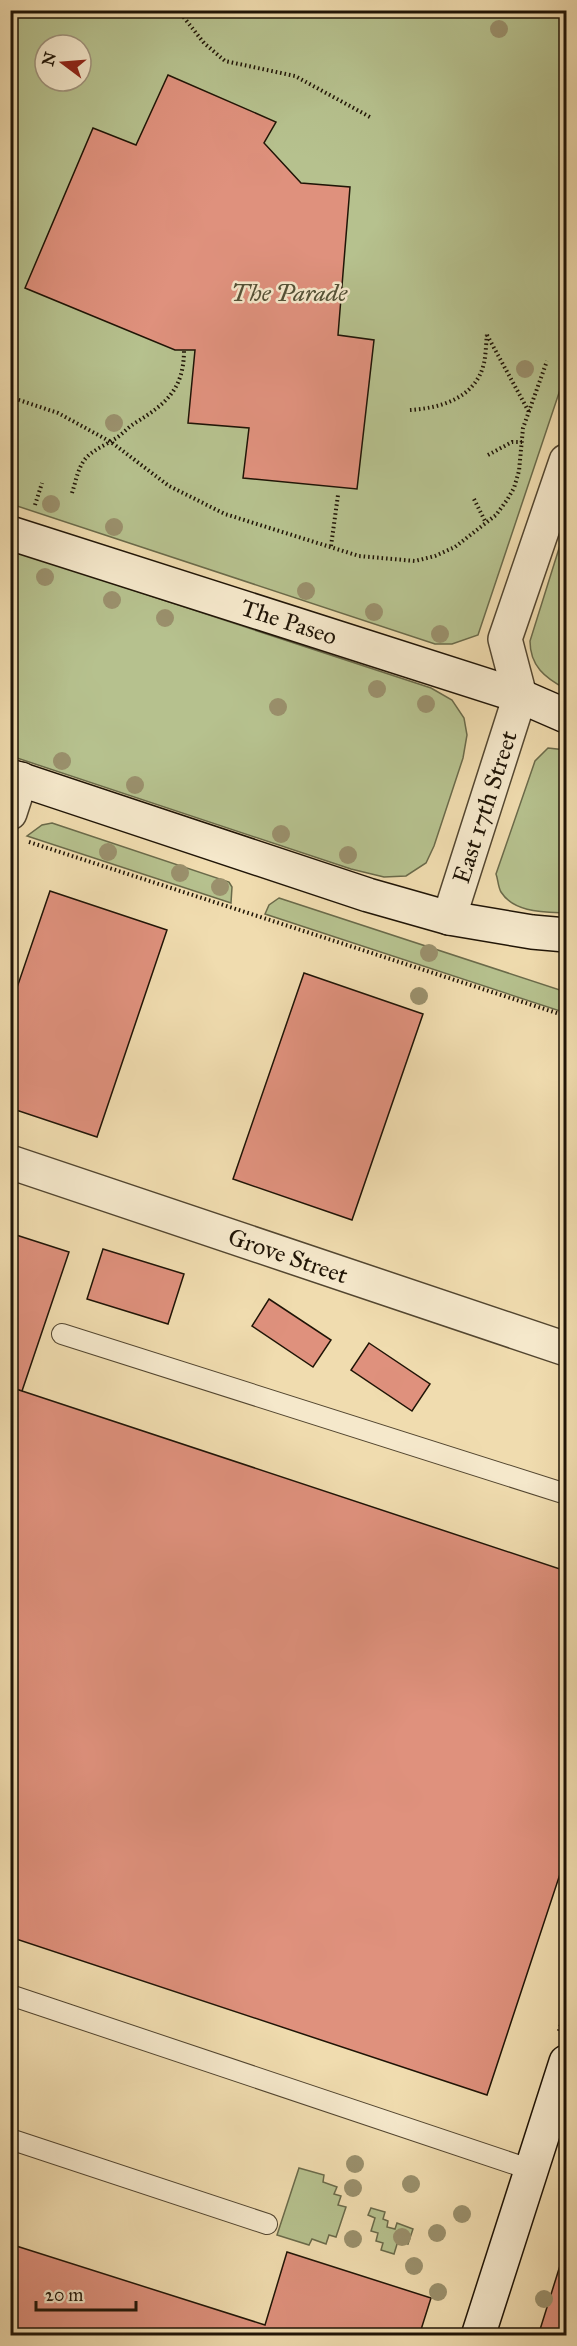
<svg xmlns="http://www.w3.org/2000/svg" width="577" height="2346" font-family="'IM FELL Great Primer',serif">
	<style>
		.green { fill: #b6c18e; stroke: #6a6a4a; stroke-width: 1.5; fill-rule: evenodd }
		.building { fill: #df917d; stroke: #1f1406; stroke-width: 1.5 }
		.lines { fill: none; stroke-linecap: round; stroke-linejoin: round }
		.lane-casing { stroke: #534630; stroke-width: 22 }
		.street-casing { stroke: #534630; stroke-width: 36 }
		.secondary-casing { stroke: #1f1406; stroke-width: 36 }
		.path { stroke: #1f1406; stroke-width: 4; stroke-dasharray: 1.5 3; stroke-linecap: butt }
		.lane { stroke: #f5e8cb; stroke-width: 20 }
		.street { stroke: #f5e8cb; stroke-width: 33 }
		.secondary { stroke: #f5e8cb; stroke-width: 33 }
		.tree { fill: #9a906c }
		.labels { text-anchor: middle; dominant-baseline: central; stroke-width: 5; stroke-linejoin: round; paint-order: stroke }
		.park-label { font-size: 24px; font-style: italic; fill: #545136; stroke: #f5e8cb }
		.street-label { font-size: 24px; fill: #1f1406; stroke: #f5e8cb }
	</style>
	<rect width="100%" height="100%" fill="#f0dcaf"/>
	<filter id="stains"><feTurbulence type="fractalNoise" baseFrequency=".00333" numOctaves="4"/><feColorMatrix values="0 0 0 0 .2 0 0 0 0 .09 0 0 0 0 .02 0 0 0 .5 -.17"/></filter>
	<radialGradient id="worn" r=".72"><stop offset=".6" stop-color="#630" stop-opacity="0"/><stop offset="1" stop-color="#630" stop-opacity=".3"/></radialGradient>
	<path class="green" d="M 10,11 L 566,11 L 566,372 L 478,635 L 452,644 L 435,644 L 11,504 ZM 45,45 L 81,45 L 81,81 L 45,81 Z
		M 566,526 L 566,689 C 545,678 530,666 530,641 Z
		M 11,550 L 431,688 L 452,700 L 464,718 L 467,735 L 463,758 L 434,846 L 426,863 L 406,876 L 384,877 L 351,869 L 11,756 Z
		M 548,748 L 566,750 L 566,913 C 545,912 514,913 501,892 C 498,887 498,879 496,874 L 535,761 Z
		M 52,823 L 229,882 L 232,887 L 231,903 L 27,836 L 42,825 Z
		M 279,898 L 566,992 L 566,1013 L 265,914 L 269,905 Z
		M 299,2168 L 324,2175 L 323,2182 L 337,2187 L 334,2194 L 341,2196 L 338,2205 L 346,2207 L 336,2237 L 329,2235 L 326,2244 L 312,2239 L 309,2245 L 277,2235 Z
		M 371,2208 L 385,2212 L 383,2219 L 388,2221 L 387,2227 L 395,2229 L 397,2223 L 413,2229 L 408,2244 L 398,2241 L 394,2254 L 381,2250 L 383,2243 L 376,2241 L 378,2233 L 371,2231 L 375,2218 L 368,2215 Z"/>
	<path class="building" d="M 168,75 L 276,122 L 264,143 L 301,183 L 350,187 L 338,335 L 374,340 L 357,489 L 243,478 L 249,428 L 188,423 L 195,350 L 175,350 L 25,288 L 93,128 L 136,145 Z
		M 50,891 L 167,930 L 97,1137 L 10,1108 L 10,1008 Z
		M 304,973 L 423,1014 L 352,1220 L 233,1179 Z
		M 10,1233 L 69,1252 L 22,1391 L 10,1387 Z
		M 103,1249 L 184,1274 L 168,1324 L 87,1299 Z
		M 269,1299 L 331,1340 L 313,1367 L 252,1326 Z
		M 369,1343 L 430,1384 L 412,1411 L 351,1370 Z
		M 10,1387 L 566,1571 L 566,1856 L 487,2095 L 10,1937 Z
		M 10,2244 L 265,2325 L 287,2252 L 431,2298 L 419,2336 L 10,2336 Z
		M 563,2256 L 566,2257 L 566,2336 L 538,2336 Z"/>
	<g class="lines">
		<g class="lane-casing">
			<path id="lane" d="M 62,1334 L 566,1494
				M 10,1995 L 532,2170
				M 10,2139 L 267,2224"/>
		</g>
		<g class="street-casing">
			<path id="street" d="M 10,813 L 21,779
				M 449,918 L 520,696 L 505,639 L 566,461
				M 10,1162 L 566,1349"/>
		</g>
		<g class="secondary-casing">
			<path id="secondary" d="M 10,533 L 520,696 L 566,716
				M 10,776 L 368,895 L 449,918 L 532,932 L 566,935
				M 478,2336 L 566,2062"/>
		</g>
		<path class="path" d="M 178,10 L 204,43 L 225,61 L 295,76 L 370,117
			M 487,335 L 529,412
			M 10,397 L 58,413 L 111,442 L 169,486 L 225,514 L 359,556 L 415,561 L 435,556 L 455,547 L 496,515 L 507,500 L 514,488 L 519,471 L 523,428 L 547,361
			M 410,410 C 441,408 476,398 484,363 C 486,354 486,343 487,334
			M 488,455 L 512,442 L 522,442
			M 72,493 C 76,481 78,467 86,458 C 93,450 104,446 113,440 C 121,436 127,428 135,423 C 166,404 184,389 184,350
			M 474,499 L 486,523
			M 35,505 L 42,483
			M 331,546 L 338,495
			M 10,581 L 14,569
			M 29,842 L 566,1016
			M 559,2031 L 566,2008"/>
		<use href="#lane" class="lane"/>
		<use href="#street" class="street"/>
		<use href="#secondary" class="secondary"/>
	</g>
	<g class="tree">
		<circle cx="499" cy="29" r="9"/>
		<circle cx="525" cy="369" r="9"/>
		<circle cx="114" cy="423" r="9"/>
		<circle cx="51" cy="504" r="9"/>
		<circle cx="114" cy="527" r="9"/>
		<circle cx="45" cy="577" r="9"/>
		<circle cx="306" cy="591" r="9"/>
		<circle cx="112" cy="600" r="9"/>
		<circle cx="374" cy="612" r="9"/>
		<circle cx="165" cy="618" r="9"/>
		<circle cx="440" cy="634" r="9"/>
		<circle cx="377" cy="689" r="9"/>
		<circle cx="426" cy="704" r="9"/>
		<circle cx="278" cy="707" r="9"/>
		<circle cx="62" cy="761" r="9"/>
		<circle cx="135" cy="785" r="9"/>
		<circle cx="281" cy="834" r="9"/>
		<circle cx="108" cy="852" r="9"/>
		<circle cx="348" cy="855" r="9"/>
		<circle cx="180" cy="873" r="9"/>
		<circle cx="220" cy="887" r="9"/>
		<circle cx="429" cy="953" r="9"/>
		<circle cx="419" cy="996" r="9"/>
		<circle cx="355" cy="2164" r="9"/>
		<circle cx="411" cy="2184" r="9"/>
		<circle cx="353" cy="2188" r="9"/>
		<circle cx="462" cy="2214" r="9"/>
		<circle cx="437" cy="2233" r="9"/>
		<circle cx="402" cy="2237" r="9"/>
		<circle cx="353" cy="2239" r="9"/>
		<circle cx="414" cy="2266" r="9"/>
		<circle cx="438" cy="2292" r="9"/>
		<circle cx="544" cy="2299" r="9"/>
	</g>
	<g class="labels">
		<g class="park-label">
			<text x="289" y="293">The Parade</text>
		</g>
		<g class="street-label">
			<text transform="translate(289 622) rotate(18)">The Paseo</text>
			<text transform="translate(485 807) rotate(-72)">East 17th Street</text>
			<text transform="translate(288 1256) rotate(19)">Grove Street</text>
		</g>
	</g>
	<rect width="577" height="2346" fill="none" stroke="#f0dcaf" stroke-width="36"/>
	<rect x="12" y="12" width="553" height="2322" fill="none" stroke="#1f1406" stroke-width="3"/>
	<rect x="18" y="18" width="541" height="2310" fill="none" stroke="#1f1406" stroke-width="1.5"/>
	<g transform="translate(63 63) rotate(286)"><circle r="28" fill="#f5e8cb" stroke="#9f937c" stroke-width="1.5"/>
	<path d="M0-4.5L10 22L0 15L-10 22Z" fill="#8f2418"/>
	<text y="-9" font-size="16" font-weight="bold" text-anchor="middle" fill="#1f1406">N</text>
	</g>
	<path d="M36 2301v9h100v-9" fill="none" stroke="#1f1406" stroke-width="3"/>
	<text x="45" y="2301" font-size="18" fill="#1f1406" stroke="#f5e8cb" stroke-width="4.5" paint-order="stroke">20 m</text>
	<rect width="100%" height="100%" filter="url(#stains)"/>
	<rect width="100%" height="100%" fill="url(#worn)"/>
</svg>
